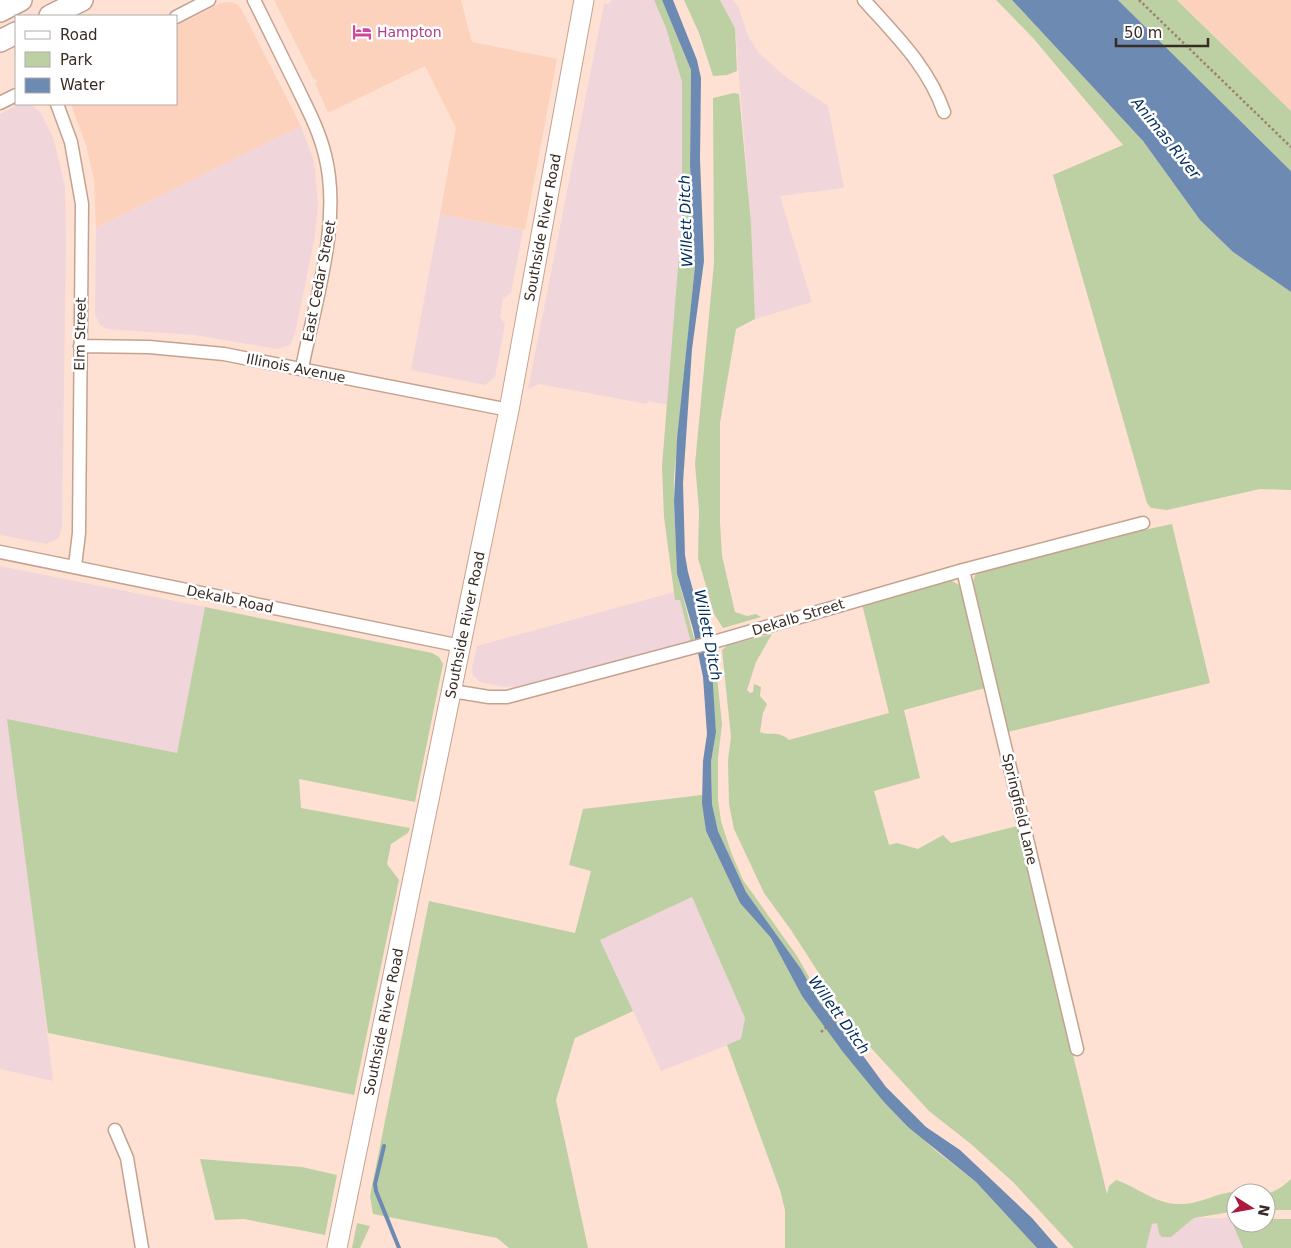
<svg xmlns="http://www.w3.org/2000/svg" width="1291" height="1248" font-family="'DejaVu Sans',sans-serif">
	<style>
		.built { fill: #fdd2bc }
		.industrial { fill: #f0d6db }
		.green { fill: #bcd0a3 }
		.water { fill: #6d8bb2 }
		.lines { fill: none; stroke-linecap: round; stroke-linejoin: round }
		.stream { stroke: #6d8bb2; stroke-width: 4 }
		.street-casing { stroke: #c4a290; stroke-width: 15 }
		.secondary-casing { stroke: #c4a290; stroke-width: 21 }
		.primary-casing { stroke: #c4a290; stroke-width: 24 }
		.path { stroke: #968277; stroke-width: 2.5; stroke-dasharray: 2.5 2.5; stroke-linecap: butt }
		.street { stroke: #fff; stroke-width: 12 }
		.secondary { stroke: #fff; stroke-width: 19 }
		.primary { stroke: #fff; stroke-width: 21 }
		.labels { text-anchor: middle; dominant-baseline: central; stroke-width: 5; stroke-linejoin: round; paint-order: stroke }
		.hotel-label { font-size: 14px; fill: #b23c85; stroke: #fff; text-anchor: start }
		.street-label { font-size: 14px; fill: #392c25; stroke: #fff }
		.water-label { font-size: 15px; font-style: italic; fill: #042f60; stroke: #fff }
	</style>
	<rect width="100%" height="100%" fill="#fee1d2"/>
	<path class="built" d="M 274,0 L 461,0 L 472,42 L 557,59 L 525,230 L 440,214 L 456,128 L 425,66 L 328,113 L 315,83 L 318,82 L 313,78 Z
		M 1178,0 L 1291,0 L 1291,111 Z
		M 230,2 L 237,4 L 242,10 L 301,126 L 96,228 L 94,180 L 86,145 L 71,104 L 176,104 L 176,26 L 221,3 Z"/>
	<path class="industrial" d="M 612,0 L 654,0 L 666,28 L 682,82 L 682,217 L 668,405 L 648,401 L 647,404 L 539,384 L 528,389 L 604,4 L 609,4 Z
		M 720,0 L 733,0 L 738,6 L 748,36 L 759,53 L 787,78 L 828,106 L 844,188 L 780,196 L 812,302 L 755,319 L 751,223 L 735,28 Z
		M 20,104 L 30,104 L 41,113 L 54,140 L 65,187 L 66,239 L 62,528 L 58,539 L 46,544 L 0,535 L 0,114 Z
		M 301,126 L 314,161 L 318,205 L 315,236 L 295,334 L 290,345 L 277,349 L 195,335 L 107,329 L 100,325 L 95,314 L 96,228 Z
		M 440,214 L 523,230 L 511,293 L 503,299 L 500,317 L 505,324 L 495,377 L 485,385 L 411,370 Z
		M 0,566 L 205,607 L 177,753 L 20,806 L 53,1081 L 0,1069 Z
		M 674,592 L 675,600 L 680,599 L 691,643 L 513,689 L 512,686 L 505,687 L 480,682 L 473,676 L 472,668 L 477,646 Z
		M 692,897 L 745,1018 L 741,1040 L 661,1071 L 600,940 Z
		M 1194,1218 L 1230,1218 L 1243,1248 L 1146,1248 L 1152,1224 L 1157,1222 L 1159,1234 L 1181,1229 Z"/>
	<path class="green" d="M 654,0 L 662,0 L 691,70 L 690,165 L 695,266 L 674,476 L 674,501 L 677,574 L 695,642 L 691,643 L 680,600 L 675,600 L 664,517 L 662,466 L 682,217 L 682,82 L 666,28 Z
		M 684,0 L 720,0 L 735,28 L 737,71 L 727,75 L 713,76 L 699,33 Z
		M 996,0 L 1012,0 L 1143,141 L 1200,220 L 1233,252 L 1291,292 L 1291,490 L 1260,489 L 1167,510 L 1151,508 L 1147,503 L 1053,175 L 1123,145 L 1033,38 Z
		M 1118,0 L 1177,0 L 1291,111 L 1291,171 Z
		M 734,93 L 739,94 L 751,223 L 755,319 L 736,329 L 720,423 L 720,522 L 722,556 L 735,612 L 747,616 L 756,614 L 761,617 L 723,628 L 714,614 L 698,558 L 699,510 L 695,464 L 714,263 L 713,98 Z
		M 1172,524 L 1210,683 L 1008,732 L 973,582 L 975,575 L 980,572 L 1093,541 Z
		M 950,580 L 961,586 L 985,688 L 904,710 L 920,778 L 874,791 L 889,845 L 897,843 L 918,849 L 943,835 L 951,843 L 1017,826 L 1107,1194 L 1109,1186 L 1116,1180 C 1137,1187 1154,1203 1177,1204 C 1196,1205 1208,1197 1226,1193 C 1238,1190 1263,1196 1272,1192 C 1278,1190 1286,1184 1291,1179 L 1291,1210 L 1266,1210 L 1266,1193 L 1236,1193 L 1236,1211 L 1194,1218 L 1171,1237 L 1162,1237 L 1159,1234 L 1157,1223 L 1152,1224 L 1146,1248 L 1074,1248 L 1014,1183 L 971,1144 L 929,1111 L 872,1049 L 838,1003 L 791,930 L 764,893 L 734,829 L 729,804 L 728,760 L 731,737 L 722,650 L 728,645 L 772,634 L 756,662 L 747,690 L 750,693 L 753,692 L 754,684 L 761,687 L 760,696 L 767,704 L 763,713 L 760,732 C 771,736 779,730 789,740 L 889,713 L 862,604 Z
		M 205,607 L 432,653 L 439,657 L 443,664 L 415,802 L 299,779 L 301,808 L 410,828 L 408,833 L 391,844 L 387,864 L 399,880 L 354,1095 L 48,1033 L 7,719 L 177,753 Z
		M 709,648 L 714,648 L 722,724 L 718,758 L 718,800 L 721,821 L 731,852 L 743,880 L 797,956 L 824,1003 L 835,1014 L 850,1038 L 820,1003 L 801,969 L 746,892 L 718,831 L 712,804 L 711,762 L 716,732 Z
		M 702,795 L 706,831 L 740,903 L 771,938 L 802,996 L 883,1101 L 935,1150 L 976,1182 L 1037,1248 L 785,1248 L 785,1210 L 780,1190 L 727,1045 L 741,1039 L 745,1018 L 692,897 L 600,940 L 633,1011 L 575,1038 L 556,1100 L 588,1248 L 509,1248 L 497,1238 L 373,1214 L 370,1196 L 429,901 L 575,933 L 591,871 L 569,865 L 583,809 Z
		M 200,1159 L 302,1167 L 337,1175 L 325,1235 L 244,1219 L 215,1220 Z
		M 1230,1218 L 1236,1218 L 1236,1223 L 1266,1223 L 1266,1219 L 1291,1219 L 1291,1248 L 1243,1248 Z
		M 357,1223 L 370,1226 L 360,1248 L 352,1248 Z"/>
	<path class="water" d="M 662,0 L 673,0 L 697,60 L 701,78 L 700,159 L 704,261 L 692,349 L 683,483 L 685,555 L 688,572 L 711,656 L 716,732 L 711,762 L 712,804 L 718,831 L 746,892 L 801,969 L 820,1003 L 850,1038 L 886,1087 L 926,1127 L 960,1150 L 1032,1218 L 1058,1248 L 1037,1248 L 976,1182 L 908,1127 L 883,1101 L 843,1052 L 802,996 L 771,938 L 740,903 L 706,831 L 702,803 L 703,761 L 707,734 L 703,677 L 693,629 L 677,574 L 674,501 L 677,439 L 695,266 L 690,165 L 691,70 Z
		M 1012,0 L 1118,0 L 1291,171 L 1291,292 L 1233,252 L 1200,220 L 1143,141 Z"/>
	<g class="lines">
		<path class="stream" d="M 384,1146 L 375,1184 L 376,1191 L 399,1248"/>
		<g class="street-casing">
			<path id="street" d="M 254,0 C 268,28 282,57 296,85 C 307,108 319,130 325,155 C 342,221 315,302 302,368
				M 864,0 C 896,36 928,66 944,112
				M 176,17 L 209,0
				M 0,103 L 16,95
				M 57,104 L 71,142 L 82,204 L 79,533 L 75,566
				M 80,346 L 149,347 L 224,354 L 509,410
				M 0,552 L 461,646
				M 963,570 L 1077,1049
				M 452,691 L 489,697 L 507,697 L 717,641 L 963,570 L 1143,523
				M 115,1130 L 127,1158 L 142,1248"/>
		</g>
		<g class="secondary-casing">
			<g id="secondary">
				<path id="s1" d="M 337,1248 L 509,410 L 584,0"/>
			</g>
		</g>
		<g class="primary-casing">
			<path id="primary" d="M 0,11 L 21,0
				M 50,16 L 82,0
				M 0,41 L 16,33"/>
		</g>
		<path class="path" d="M 1139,0 L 1291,147
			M 821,1032 L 836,1019"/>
		<use href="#street" class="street"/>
		<use href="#secondary" class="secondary"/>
		<use href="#primary" class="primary"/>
	</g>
	<defs>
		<g id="hotel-bare" transform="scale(1.5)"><path d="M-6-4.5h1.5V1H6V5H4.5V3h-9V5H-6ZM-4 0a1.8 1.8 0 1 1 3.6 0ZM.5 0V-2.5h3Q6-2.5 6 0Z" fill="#d1479c" stroke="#fff" stroke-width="2.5" paint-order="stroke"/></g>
	</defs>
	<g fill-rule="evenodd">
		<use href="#hotel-bare" x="362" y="32"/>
	</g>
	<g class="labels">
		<g class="hotel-label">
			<text x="377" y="32">Hampton</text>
		</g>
		<g class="street-label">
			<text stroke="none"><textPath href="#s1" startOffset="1041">Southside River Road</textPath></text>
			<text transform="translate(319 281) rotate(-79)">East Cedar Street</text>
			<text transform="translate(80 334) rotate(-89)">Elm Street</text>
			<text transform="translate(296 368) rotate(11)">Illinois Avenue</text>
			<text transform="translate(230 599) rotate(12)">Dekalb Road</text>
			<text transform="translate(798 617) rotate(-17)">Dekalb Street</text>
			<text stroke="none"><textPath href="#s1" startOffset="636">Southside River Road</textPath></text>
			<text transform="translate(1020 809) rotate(77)">Springfield Lane</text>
			<text stroke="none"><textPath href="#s1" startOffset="231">Southside River Road</textPath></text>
		</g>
		<g class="water-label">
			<text transform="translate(1166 138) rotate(51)">Animas River</text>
			<text transform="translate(686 221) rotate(-92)">Willett Ditch</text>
			<text transform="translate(708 635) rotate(79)">Willett Ditch</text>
			<text transform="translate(839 1015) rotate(54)">Willett Ditch</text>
		</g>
	</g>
	<rect x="15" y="15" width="162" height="90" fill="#ffffff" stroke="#b0aba8"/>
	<rect x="25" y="31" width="25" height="8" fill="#ffffff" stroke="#b0aba8"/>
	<text x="60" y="40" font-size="15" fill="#392c25">Road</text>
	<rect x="25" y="52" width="25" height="15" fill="#bcd0a3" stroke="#b0aba8"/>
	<text x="60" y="65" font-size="15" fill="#392c25">Park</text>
	<rect x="25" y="78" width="25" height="15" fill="#6d8bb2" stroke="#b0aba8"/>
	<text x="60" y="90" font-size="15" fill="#392c25">Water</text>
	<g transform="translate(1251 1208) rotate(101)"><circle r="24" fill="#ffffff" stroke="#b0aba8"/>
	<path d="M0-4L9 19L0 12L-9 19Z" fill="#ae1a3f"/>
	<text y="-8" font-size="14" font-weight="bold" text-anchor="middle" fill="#392c25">N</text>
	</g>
	<path d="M1116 38v8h92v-8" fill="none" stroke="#392c25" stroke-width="2.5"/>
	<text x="1124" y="38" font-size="15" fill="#392c25" stroke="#ffffff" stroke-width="4" paint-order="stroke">50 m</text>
</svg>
